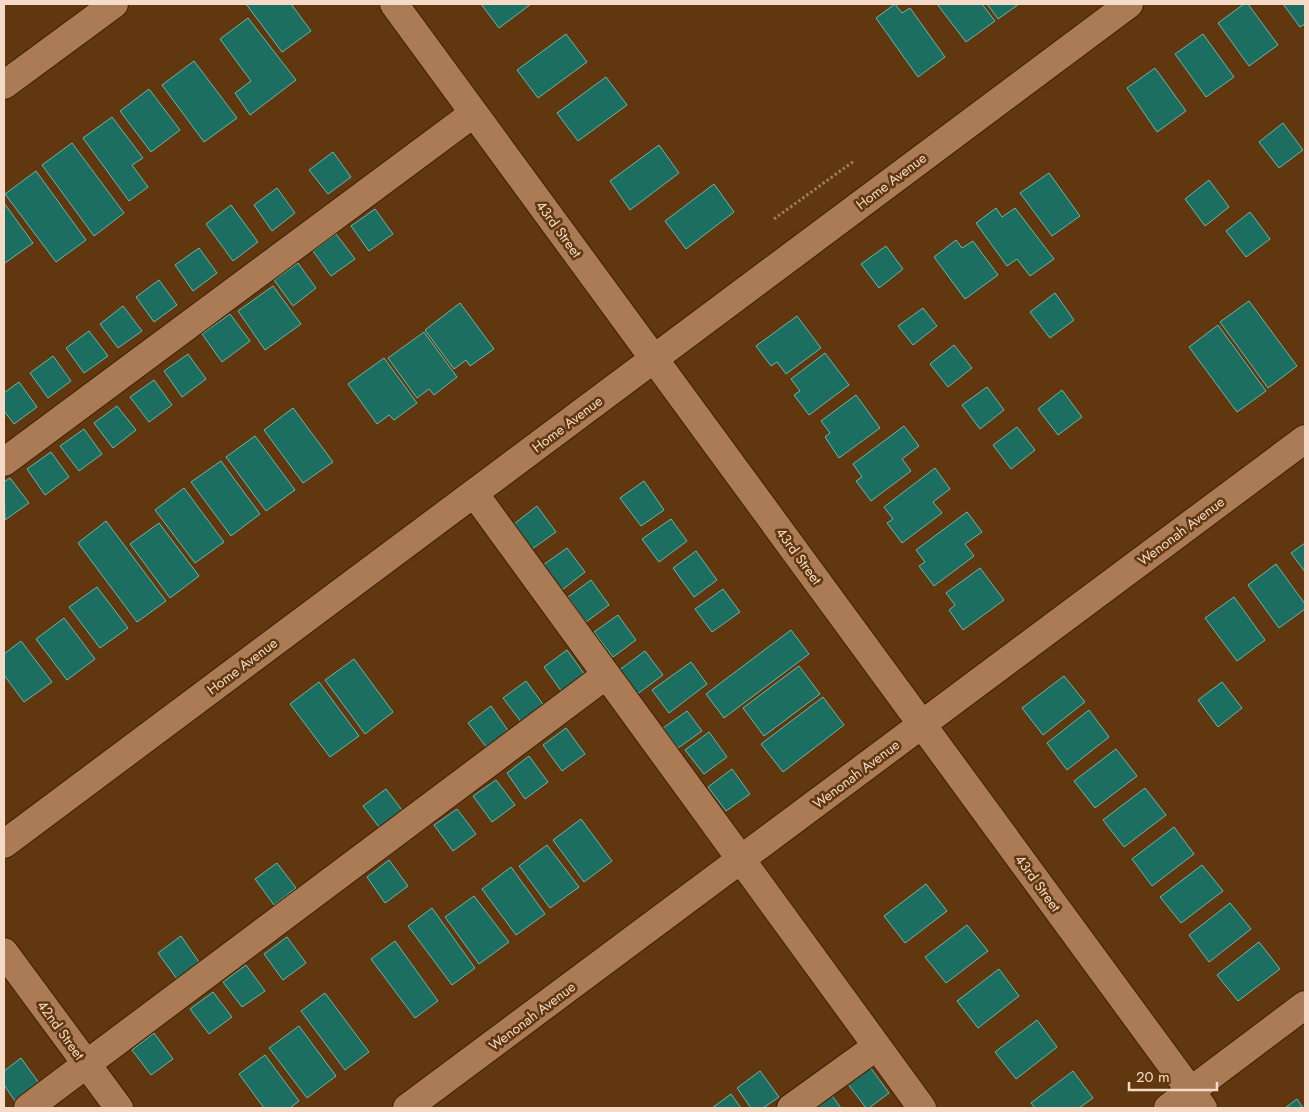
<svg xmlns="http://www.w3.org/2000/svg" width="1309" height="1112" font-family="Jost,sans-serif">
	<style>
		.building { fill: #1c6e60; stroke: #6bb7a8 }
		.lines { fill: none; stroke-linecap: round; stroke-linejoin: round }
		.minor-casing { stroke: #3f2002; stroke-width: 30 }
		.path { stroke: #9f7c5d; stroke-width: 3; stroke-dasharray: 2.5 2.5; stroke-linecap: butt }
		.minor { stroke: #aa7b55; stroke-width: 28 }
		.labels { text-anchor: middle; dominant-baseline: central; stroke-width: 5; stroke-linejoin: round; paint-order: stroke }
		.street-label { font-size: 14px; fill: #f5dbc7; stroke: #61370f }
	</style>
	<rect width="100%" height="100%" fill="#61370f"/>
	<path class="building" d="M 246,4 L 291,4 L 311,31 L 282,52 Z
		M 481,4 L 531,4 L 499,28 Z
		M 895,4 L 902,13 L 910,8 L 945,57 L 918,77 L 876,18 Z
		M 937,4 L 982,4 L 995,21 L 966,42 Z
		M 987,4 L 1019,4 L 998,19 Z
		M 1244,4 L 1248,4 L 1278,45 L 1249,66 L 1218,23 Z
		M 1283,4 L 1305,4 L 1305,24 L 1300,27 Z
		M 248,18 L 296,80 L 250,115 L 235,93 L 251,81 L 220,39 Z
		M 566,34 L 587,62 L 538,98 L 517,70 Z
		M 1203,34 L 1234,77 L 1206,97 L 1175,54 Z
		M 194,61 L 237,118 L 204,142 L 162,85 Z
		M 1155,68 L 1186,111 L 1157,132 L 1127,88 Z
		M 606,77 L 627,105 L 578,141 L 557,113 Z
		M 149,89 L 180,130 L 151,152 L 120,111 Z
		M 112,117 L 143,158 L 132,165 L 148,187 L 129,201 L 83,138 Z
		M 1283,123 L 1303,150 L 1279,168 L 1259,142 Z
		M 72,143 L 124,213 L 94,236 L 42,165 Z
		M 659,145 L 679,173 L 630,210 L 610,181 Z
		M 333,152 L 351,177 L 328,194 L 309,170 Z
		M 36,171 L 86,240 L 56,262 L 5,194 Z
		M 1049,173 L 1080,216 L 1052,236 L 1020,193 Z
		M 1209,180 L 1229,207 L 1205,226 L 1185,199 Z
		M 714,184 L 734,212 L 686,249 L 665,221 Z
		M 277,188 L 295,213 L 272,231 L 254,205 Z
		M 4,203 L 33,243 L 5,263 L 4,261 Z
		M 231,205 L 258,242 L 233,261 L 206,224 Z
		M 996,208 L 1002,217 L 1015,208 L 1054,259 L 1030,276 L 1017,259 L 1007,266 L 976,223 Z
		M 375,209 L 393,234 L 369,251 L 351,226 Z
		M 1250,212 L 1270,239 L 1246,257 L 1226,231 Z
		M 336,234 L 355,259 L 331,276 L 313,251 Z
		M 956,240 L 962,248 L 973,241 L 998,275 L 965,299 L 934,257 Z
		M 886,246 L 903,269 L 879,288 L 861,264 Z
		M 199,248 L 217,273 L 193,291 L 175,265 Z
		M 298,263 L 316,288 L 293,306 L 274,280 Z
		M 159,280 L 177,305 L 154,322 L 136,297 Z
		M 273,286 L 301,324 L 265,350 L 238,311 Z
		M 1055,293 L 1074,320 L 1050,338 L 1030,312 Z
		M 1249,301 L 1297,366 L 1268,388 L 1220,322 Z
		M 460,303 L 494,349 L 470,366 L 466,360 L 454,369 L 425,330 Z
		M 123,306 L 142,331 L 118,348 L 100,324 Z
		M 923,308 L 937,326 L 913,345 L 898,326 Z
		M 230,314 L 250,341 L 222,362 L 202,334 Z
		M 797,316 L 821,348 L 786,374 L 777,362 L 771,366 L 756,346 Z
		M 1218,325 L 1266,391 L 1237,412 L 1189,347 Z
		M 89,331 L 108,356 L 84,373 L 66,348 Z
		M 424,332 L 457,377 L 434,395 L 429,389 L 417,398 L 388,358 Z
		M 954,345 L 972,368 L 948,387 L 930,364 Z
		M 825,353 L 849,385 L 809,415 L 794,395 L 800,391 L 791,379 Z
		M 188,354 L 206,379 L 182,397 L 164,371 Z
		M 53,356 L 71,381 L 48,398 L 30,373 Z
		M 384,358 L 417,403 L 394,420 L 389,415 L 377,424 L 348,384 Z
		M 154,380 L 172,405 L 149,422 L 130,397 Z
		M 19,382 L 37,407 L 14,424 L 4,411 L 4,393 Z
		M 987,387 L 1004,410 L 980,429 L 962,405 Z
		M 1062,390 L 1082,417 L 1058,435 L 1038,409 Z
		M 856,395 L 880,428 L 839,458 L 825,437 L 830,433 L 821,421 Z
		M 117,406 L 136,430 L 113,448 L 94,423 Z
		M 293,408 L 333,462 L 303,483 L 264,430 Z
		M 904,426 L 919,446 L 902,459 L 911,471 L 871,501 L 856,481 L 862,477 L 853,464 Z
		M 1017,427 L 1035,450 L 1011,469 L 993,445 Z
		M 84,429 L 102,454 L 79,471 L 60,446 Z
		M 255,436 L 295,490 L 266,511 L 226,457 Z
		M 51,452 L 69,477 L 45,495 L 27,469 Z
		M 221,461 L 260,514 L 231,536 L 191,482 Z
		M 935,468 L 950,489 L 933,502 L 942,513 L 902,543 L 887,523 L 893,519 L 884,507 Z
		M 10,478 L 29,503 L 5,520 L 4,482 Z
		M 644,481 L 664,510 L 641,526 L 620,498 Z
		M 184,488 L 224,542 L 195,563 L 155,510 Z
		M 537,506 L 556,532 L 532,549 L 514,524 Z
		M 967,512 L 982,532 L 965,544 L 974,556 L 934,586 L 919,566 L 925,562 L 916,550 Z
		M 671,519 L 687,541 L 659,562 L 642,539 Z
		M 106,521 L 166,601 L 137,622 L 78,543 Z
		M 159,523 L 199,576 L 170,598 L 130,544 Z
		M 1305,543 L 1305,572 L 1291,553 Z
		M 567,548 L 585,572 L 562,590 L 543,565 Z
		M 696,551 L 717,580 L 694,597 L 673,568 Z
		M 1276,564 L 1305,604 L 1305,609 L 1279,628 L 1248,585 Z
		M 980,568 L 1004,600 L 963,630 L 949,610 L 955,605 L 946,593 Z
		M 591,580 L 609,605 L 586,622 L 568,597 Z
		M 97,587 L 128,628 L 100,648 L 69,607 Z
		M 723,589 L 740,612 L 712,632 L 695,609 Z
		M 1234,597 L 1265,640 L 1237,661 L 1205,618 Z
		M 618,615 L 636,640 L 613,657 L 594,632 Z
		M 64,618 L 95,659 L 67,680 L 36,639 Z
		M 791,630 L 809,654 L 724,718 L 706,694 Z
		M 21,641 L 52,682 L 24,702 L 4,675 L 4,654 Z
		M 567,650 L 585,675 L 562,692 L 544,667 Z
		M 645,651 L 663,675 L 636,695 L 618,671 Z
		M 354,659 L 393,712 L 365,734 L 325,680 Z
		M 691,662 L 707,684 L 669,713 L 652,690 Z
		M 799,666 L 820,694 L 764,736 L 743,708 Z
		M 1064,676 L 1085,702 L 1043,735 L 1022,708 Z
		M 526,681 L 545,707 L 522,723 L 503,698 Z
		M 319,682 L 359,736 L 330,757 L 290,704 Z
		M 1222,682 L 1242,708 L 1218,727 L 1198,700 Z
		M 823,697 L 844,725 L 783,772 L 761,744 Z
		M 491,706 L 509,732 L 487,748 L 468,723 Z
		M 1089,710 L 1109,737 L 1067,770 L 1047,743 Z
		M 687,711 L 702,731 L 678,748 L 663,728 Z
		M 566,728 L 585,754 L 562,771 L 543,745 Z
		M 709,732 L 727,757 L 704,774 L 685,750 Z
		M 1116,749 L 1137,776 L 1095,808 L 1074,781 Z
		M 529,756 L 548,782 L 525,799 L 507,773 Z
		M 732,769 L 750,794 L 726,811 L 708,787 Z
		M 496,780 L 515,805 L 492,822 L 473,796 Z
		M 1145,788 L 1166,815 L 1124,847 L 1103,820 Z
		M 386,789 L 405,814 L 382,831 L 363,806 Z
		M 457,809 L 476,834 L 453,851 L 434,825 Z
		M 581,819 L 612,861 L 584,882 L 553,840 Z
		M 1174,827 L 1194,854 L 1152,886 L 1132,859 Z
		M 547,845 L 579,887 L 550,908 L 519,866 Z
		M 389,860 L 408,886 L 385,903 L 367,877 Z
		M 277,863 L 296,888 L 274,905 L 255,879 Z
		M 1202,865 L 1223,891 L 1181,923 L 1160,897 Z
		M 511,867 L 545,914 L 516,935 L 482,889 Z
		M 926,884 L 947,911 L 905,943 L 884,916 Z
		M 474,896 L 509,942 L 479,964 L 445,917 Z
		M 1230,903 L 1251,929 L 1209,962 L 1189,935 Z
		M 432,908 L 475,968 L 452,985 L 408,926 Z
		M 967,925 L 988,951 L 946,983 L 925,957 Z
		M 181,936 L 199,962 L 177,979 L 158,953 Z
		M 287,937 L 306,963 L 283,980 L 264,954 Z
		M 395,941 L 438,1001 L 415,1018 L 371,959 Z
		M 1259,942 L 1280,969 L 1238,1001 L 1217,975 Z
		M 246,965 L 265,991 L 242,1007 L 223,982 Z
		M 999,969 L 1019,996 L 978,1028 L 957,1001 Z
		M 213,992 L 232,1017 L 209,1034 L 190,1009 Z
		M 325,993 L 369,1052 L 345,1070 L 301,1011 Z
		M 1037,1020 L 1057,1047 L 1016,1079 L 995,1052 Z
		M 299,1026 L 336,1076 L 307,1098 L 269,1048 Z
		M 154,1033 L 173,1059 L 151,1075 L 132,1050 Z
		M 265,1055 L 299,1101 L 290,1108 L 264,1108 L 239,1074 Z
		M 21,1058 L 39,1083 L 15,1101 L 4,1085 L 4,1071 Z
		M 870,1067 L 889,1093 L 869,1108 L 866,1108 L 848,1084 Z
		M 760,1071 L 779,1097 L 763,1108 L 751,1108 L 737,1088 Z
		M 1073,1071 L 1093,1098 L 1079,1108 L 1035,1108 L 1031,1103 Z
		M 830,1093 L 841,1108 L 810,1108 Z
		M 731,1094 L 741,1108 L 712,1108 Z
		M 1297,1099 L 1303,1108 L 1285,1108 Z"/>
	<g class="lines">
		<g class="minor-casing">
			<path id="minor" d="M 394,4 L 1203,1108
				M 4,85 L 114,4
				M 4,462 L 474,113
				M 474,493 L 922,1108
				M 4,844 L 1129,4
				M 4,952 L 119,1108
				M 28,1108 L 606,675
				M 407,1108 L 1305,439
				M 791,1108 L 877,1046
				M 1168,1108 L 1305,1005"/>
		</g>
		<path class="path" d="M 774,219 L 854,161"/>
		<use href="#minor" class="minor"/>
	</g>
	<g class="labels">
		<g class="street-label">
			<text transform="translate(891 181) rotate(-37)">Home Avenue</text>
			<text transform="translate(559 229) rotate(54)">43rd Street</text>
			<text transform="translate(567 424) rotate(-37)">Home Avenue</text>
			<text transform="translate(1181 531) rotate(-37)">Wenonah Avenue</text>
			<text transform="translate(799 556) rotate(54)">43rd Street</text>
			<text transform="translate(242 666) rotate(-37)">Home Avenue</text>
			<text transform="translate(856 774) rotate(-37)">Wenonah Avenue</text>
			<text transform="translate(1038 883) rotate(54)">43rd Street</text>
			<text transform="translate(532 1016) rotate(-37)">Wenonah Avenue</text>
			<text transform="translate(61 1030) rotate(54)">42nd Street</text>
		</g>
	</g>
	<rect width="1309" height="1112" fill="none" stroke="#f5dbc7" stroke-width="10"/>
	<path d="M1129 1082v8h88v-8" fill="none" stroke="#f5dbc7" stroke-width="2.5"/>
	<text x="1136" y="1082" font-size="15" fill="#f5dbc7" stroke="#61370f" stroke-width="4" paint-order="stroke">20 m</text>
</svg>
